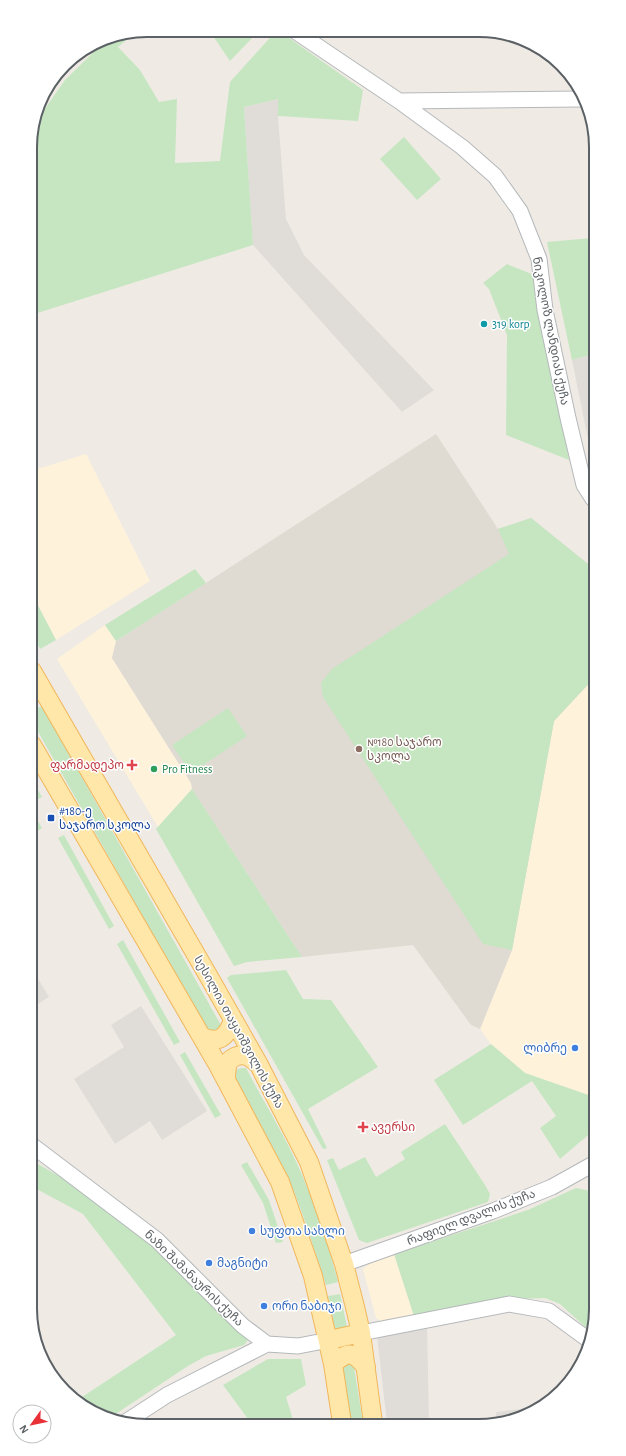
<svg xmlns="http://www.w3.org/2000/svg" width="626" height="1456" font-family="'Alegreya Sans','Noto Sans Georgian',sans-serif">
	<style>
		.commercial { fill: #fef2da }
		.industrial { fill: #e0ddd9 }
		.education { fill: #dfdad2 }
		.green { fill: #c5e6c1 }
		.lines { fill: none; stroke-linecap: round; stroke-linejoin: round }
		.minor-casing { stroke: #b5b8bb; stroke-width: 17 }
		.major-casing { stroke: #f1b65b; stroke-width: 20 }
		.minor { stroke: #fff; stroke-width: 15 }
		.major { stroke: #ffe7a9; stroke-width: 18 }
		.culture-dot { fill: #0f9aa8; stroke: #fff; stroke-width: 1.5 }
		.education-dot { fill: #8d6e63; stroke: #fff; stroke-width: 1.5 }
		.health-dot { fill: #e0444e; stroke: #fff; stroke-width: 1.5 }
		.leisure-dot { fill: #2e9e5b; stroke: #fff; stroke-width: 1.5 }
		.transit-dot { fill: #1a4fb4; stroke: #fff; stroke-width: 1.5 }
		.shop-dot { fill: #3f7fe0; stroke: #fff; stroke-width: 1.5 }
		.labels { text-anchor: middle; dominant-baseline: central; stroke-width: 3; stroke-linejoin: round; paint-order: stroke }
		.culture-label { font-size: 12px; fill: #0d838f; stroke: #fff; text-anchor: start }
		.street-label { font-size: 12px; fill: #5c6165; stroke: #fff }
		.education-label { font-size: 12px; fill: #785e54; stroke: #fff; text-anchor: start }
		.health-label { font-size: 12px; fill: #be3a42; stroke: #fff; text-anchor: end }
		.leisure-label { font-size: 12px; fill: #27864d; stroke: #fff; text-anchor: start }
		.transit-label { font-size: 12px; fill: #164399; stroke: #fff; text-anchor: start }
		.shop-label { font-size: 12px; fill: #366cbe; stroke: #fff; text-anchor: start }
		.rim { fill: none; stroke: #5c6165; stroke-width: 2 }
	</style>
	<rect width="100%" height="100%" fill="#efebe4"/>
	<path class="commercial" d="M 86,454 L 150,581 L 56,640 L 32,594 L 31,471 Z
		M 105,625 L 116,641 L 112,658 L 191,783 L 192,789 L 158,827 L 57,659 Z
		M 594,678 L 595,1099 L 594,1097 L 525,1073 L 491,1044 L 480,1029 L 512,950 L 554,721 Z
		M 394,1254 L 414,1316 L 382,1322 L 376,1318 L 363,1269 L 370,1263 Z"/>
	<path class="industrial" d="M 278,99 L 278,116 L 286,219 L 304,255 L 434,390 L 402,412 L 253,245 L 244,107 Z
		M 593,354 L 593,464 L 572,360 Z
		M 34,972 L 49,997 L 33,1007 L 33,973 Z
		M 141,1006 L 207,1111 L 162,1140 L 150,1121 L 115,1144 L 74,1079 L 124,1047 L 111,1025 Z
		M 427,1324 L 429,1422 L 387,1423 L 377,1336 Z
		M 544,1406 L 509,1422 L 496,1422 L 496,1412 Z"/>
	<path class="education" d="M 436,434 L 498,529 L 531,518 L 593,568 L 594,678 L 554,721 L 512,950 L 480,1029 L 471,1025 L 413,945 L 302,957 L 192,789 L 191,783 L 112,658 L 116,641 Z"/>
	<path class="green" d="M 209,30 L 259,31 L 230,61 Z
		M 276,31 L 279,31 L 363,90 L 358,121 L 278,116 L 278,99 L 244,107 L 253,245 L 31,315 L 30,139 L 35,123 L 65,80 L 108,38 L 136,32 L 118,47 L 140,70 L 159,102 L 177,99 L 175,163 L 220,161 L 230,82 Z
		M 404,137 L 441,179 L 417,200 L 380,159 Z
		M 592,238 L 593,354 L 572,360 L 547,242 Z
		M 507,264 L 534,275 L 569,460 L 506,435 L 507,335 L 489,289 L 483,283 Z
		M 531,518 L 593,568 L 594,678 L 554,721 L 512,950 L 483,944 L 323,697 L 321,683 L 332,669 L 509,554 L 498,529 Z
		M 195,569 L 206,583 L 116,641 L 105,625 Z
		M 32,594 L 56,640 L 40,649 L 32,633 Z
		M 42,706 L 222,1027 L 209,1034 L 32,721 L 32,711 Z
		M 228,708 L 247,736 L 191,773 L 172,745 Z
		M 32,780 L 42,797 L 36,800 L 32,793 Z
		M 192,789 L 302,957 L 247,962 L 234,966 L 156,829 Z
		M 32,811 L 42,828 L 32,835 Z
		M 64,835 L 114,926 L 109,929 L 58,838 Z
		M 123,940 L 180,1042 L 174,1045 L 117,944 Z
		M 286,970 L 303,999 L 331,1000 L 378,1067 L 308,1109 L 327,1148 L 323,1149 L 227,978 L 231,975 Z
		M 491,1044 L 525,1073 L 594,1097 L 595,1127 L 587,1136 L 560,1159 L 540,1128 L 556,1116 L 532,1081 L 463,1125 L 434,1080 Z
		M 185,1052 L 221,1115 L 215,1118 L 180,1055 Z
		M 241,1068 L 246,1068 C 260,1095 276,1121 290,1149 C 311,1191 326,1236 338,1282 L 326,1285 C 314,1250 304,1214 289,1180 C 273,1145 252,1111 233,1078 L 234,1071 Z
		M 445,1124 L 485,1185 L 490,1194 L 488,1202 L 367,1243 L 359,1240 L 327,1160 L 333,1158 L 339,1170 L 365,1157 L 376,1177 L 405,1159 L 401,1152 Z
		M 33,1161 L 111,1207 L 142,1234 L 248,1340 L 244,1345 L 206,1356 L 188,1366 L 111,1417 L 74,1399 L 79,1399 L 176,1335 L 83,1214 L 33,1187 Z
		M 247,1162 L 269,1200 L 283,1242 L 276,1243 L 263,1203 L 241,1165 Z
		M 576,1188 L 595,1192 L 596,1316 L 592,1333 L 560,1304 L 545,1298 L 491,1300 L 414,1316 L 394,1254 L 528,1210 Z
		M 340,1294 L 347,1327 L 344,1331 L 335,1332 L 328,1296 Z
		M 268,1359 L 301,1359 L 306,1385 L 286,1397 L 294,1423 L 251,1423 L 223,1385 Z
		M 346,1364 L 352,1364 L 354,1367 L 363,1423 L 351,1423 L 342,1368 Z"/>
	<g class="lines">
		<g class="minor-casing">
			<path id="minor" d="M 295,31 L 399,101 L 462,147 L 495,176 L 520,211 L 539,259 L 545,310 L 568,418 L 584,485 L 593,499
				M 399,101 L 581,99
				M 33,1146 L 157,1240 L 243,1326 L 267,1344 L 298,1346 L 329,1340
				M 344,1264 L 493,1211 L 552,1187 L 595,1163
				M 361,1333 L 509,1304 L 549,1311 L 590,1341
				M 124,1423 L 167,1395 L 267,1344"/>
		</g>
		<g class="major-casing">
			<path id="major" d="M 32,671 L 209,977 L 259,1065 L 309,1162 L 344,1264 L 355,1307 L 361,1333 L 373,1423
				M 32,745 L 218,1065 L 280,1182 L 313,1276 L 333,1364 L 342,1423
				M 202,1037 C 220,1044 226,1037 233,1021
				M 226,1080 C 226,1076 226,1072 227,1067 C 228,1058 240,1052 249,1057 C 252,1059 256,1062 259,1065
				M 329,1340 L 361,1333
				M 333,1364 C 349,1350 353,1352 366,1367"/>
		</g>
		<use href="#minor" class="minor"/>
		<use href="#major" class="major"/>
	</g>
	<circle class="culture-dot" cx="484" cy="324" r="4"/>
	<circle class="education-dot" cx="359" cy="749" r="4"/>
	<g class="health-dot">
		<path d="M130 759h4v4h4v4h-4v4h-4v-4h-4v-4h4z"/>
		<path d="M361 1121h4v4h4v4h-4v4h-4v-4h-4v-4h4z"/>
	</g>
	<circle class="leisure-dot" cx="154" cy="769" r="4"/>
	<rect class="transit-dot" x="47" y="814" width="8" height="8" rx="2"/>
	<g class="shop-dot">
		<circle cx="575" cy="1048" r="4"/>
		<circle cx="252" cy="1231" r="4"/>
		<circle cx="209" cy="1263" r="4"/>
		<circle cx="264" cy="1306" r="4"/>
	</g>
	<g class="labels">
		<g class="culture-label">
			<text x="492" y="324">319 korp</text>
		</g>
		<g class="street-label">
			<text transform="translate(551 331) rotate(79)">ნიკოლოზ ლანდიას ქუჩა</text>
			<text transform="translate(239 1032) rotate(61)">სესილია თაყაიშვილის ქუჩა</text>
			<text transform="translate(471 1217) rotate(-21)">რაფიელ დვალის ქუჩა</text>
			<text transform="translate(194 1278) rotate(44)">ნაზი შამანაურის ქუჩა</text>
		</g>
		<g class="education-label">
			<text x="367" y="742">№180 საჯარო<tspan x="367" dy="14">სკოლა</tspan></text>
		</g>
		<g class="health-label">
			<text x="124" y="765">ფარმადეპო</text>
			<text x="371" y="1127" text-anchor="start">ავერსი</text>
		</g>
		<g class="leisure-label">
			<text x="162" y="769">Pro Fitness</text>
		</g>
		<g class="transit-label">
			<text x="59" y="811">#180-ე<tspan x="59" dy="14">საჯარო სკოლა</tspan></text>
		</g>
		<g class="shop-label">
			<text x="567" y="1048" text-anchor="end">ლიბრე</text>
			<text x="260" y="1231">სუფთა სახლი</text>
			<text x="217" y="1263">მაგნიტი</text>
			<text x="272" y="1306">ორი ნაბიჯი</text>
		</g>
	</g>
	<path d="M0 0H626V1456H0ZM147 37H479A110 110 0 0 1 589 147V1309A110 110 0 0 1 479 1419H147A110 110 0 0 1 37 1309V147A110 110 0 0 1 147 37Z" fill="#fff" fill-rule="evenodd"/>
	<path class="rim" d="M147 37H479A110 110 0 0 1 589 147V1309A110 110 0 0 1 479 1419H147A110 110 0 0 1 37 1309V147A110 110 0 0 1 147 37Z"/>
	<g transform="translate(32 1424) rotate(237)"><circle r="19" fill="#ffffff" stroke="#bec0c1"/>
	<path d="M0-3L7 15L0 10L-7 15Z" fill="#e93036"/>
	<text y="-6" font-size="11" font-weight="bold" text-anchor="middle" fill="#5c6165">N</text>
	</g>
</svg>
